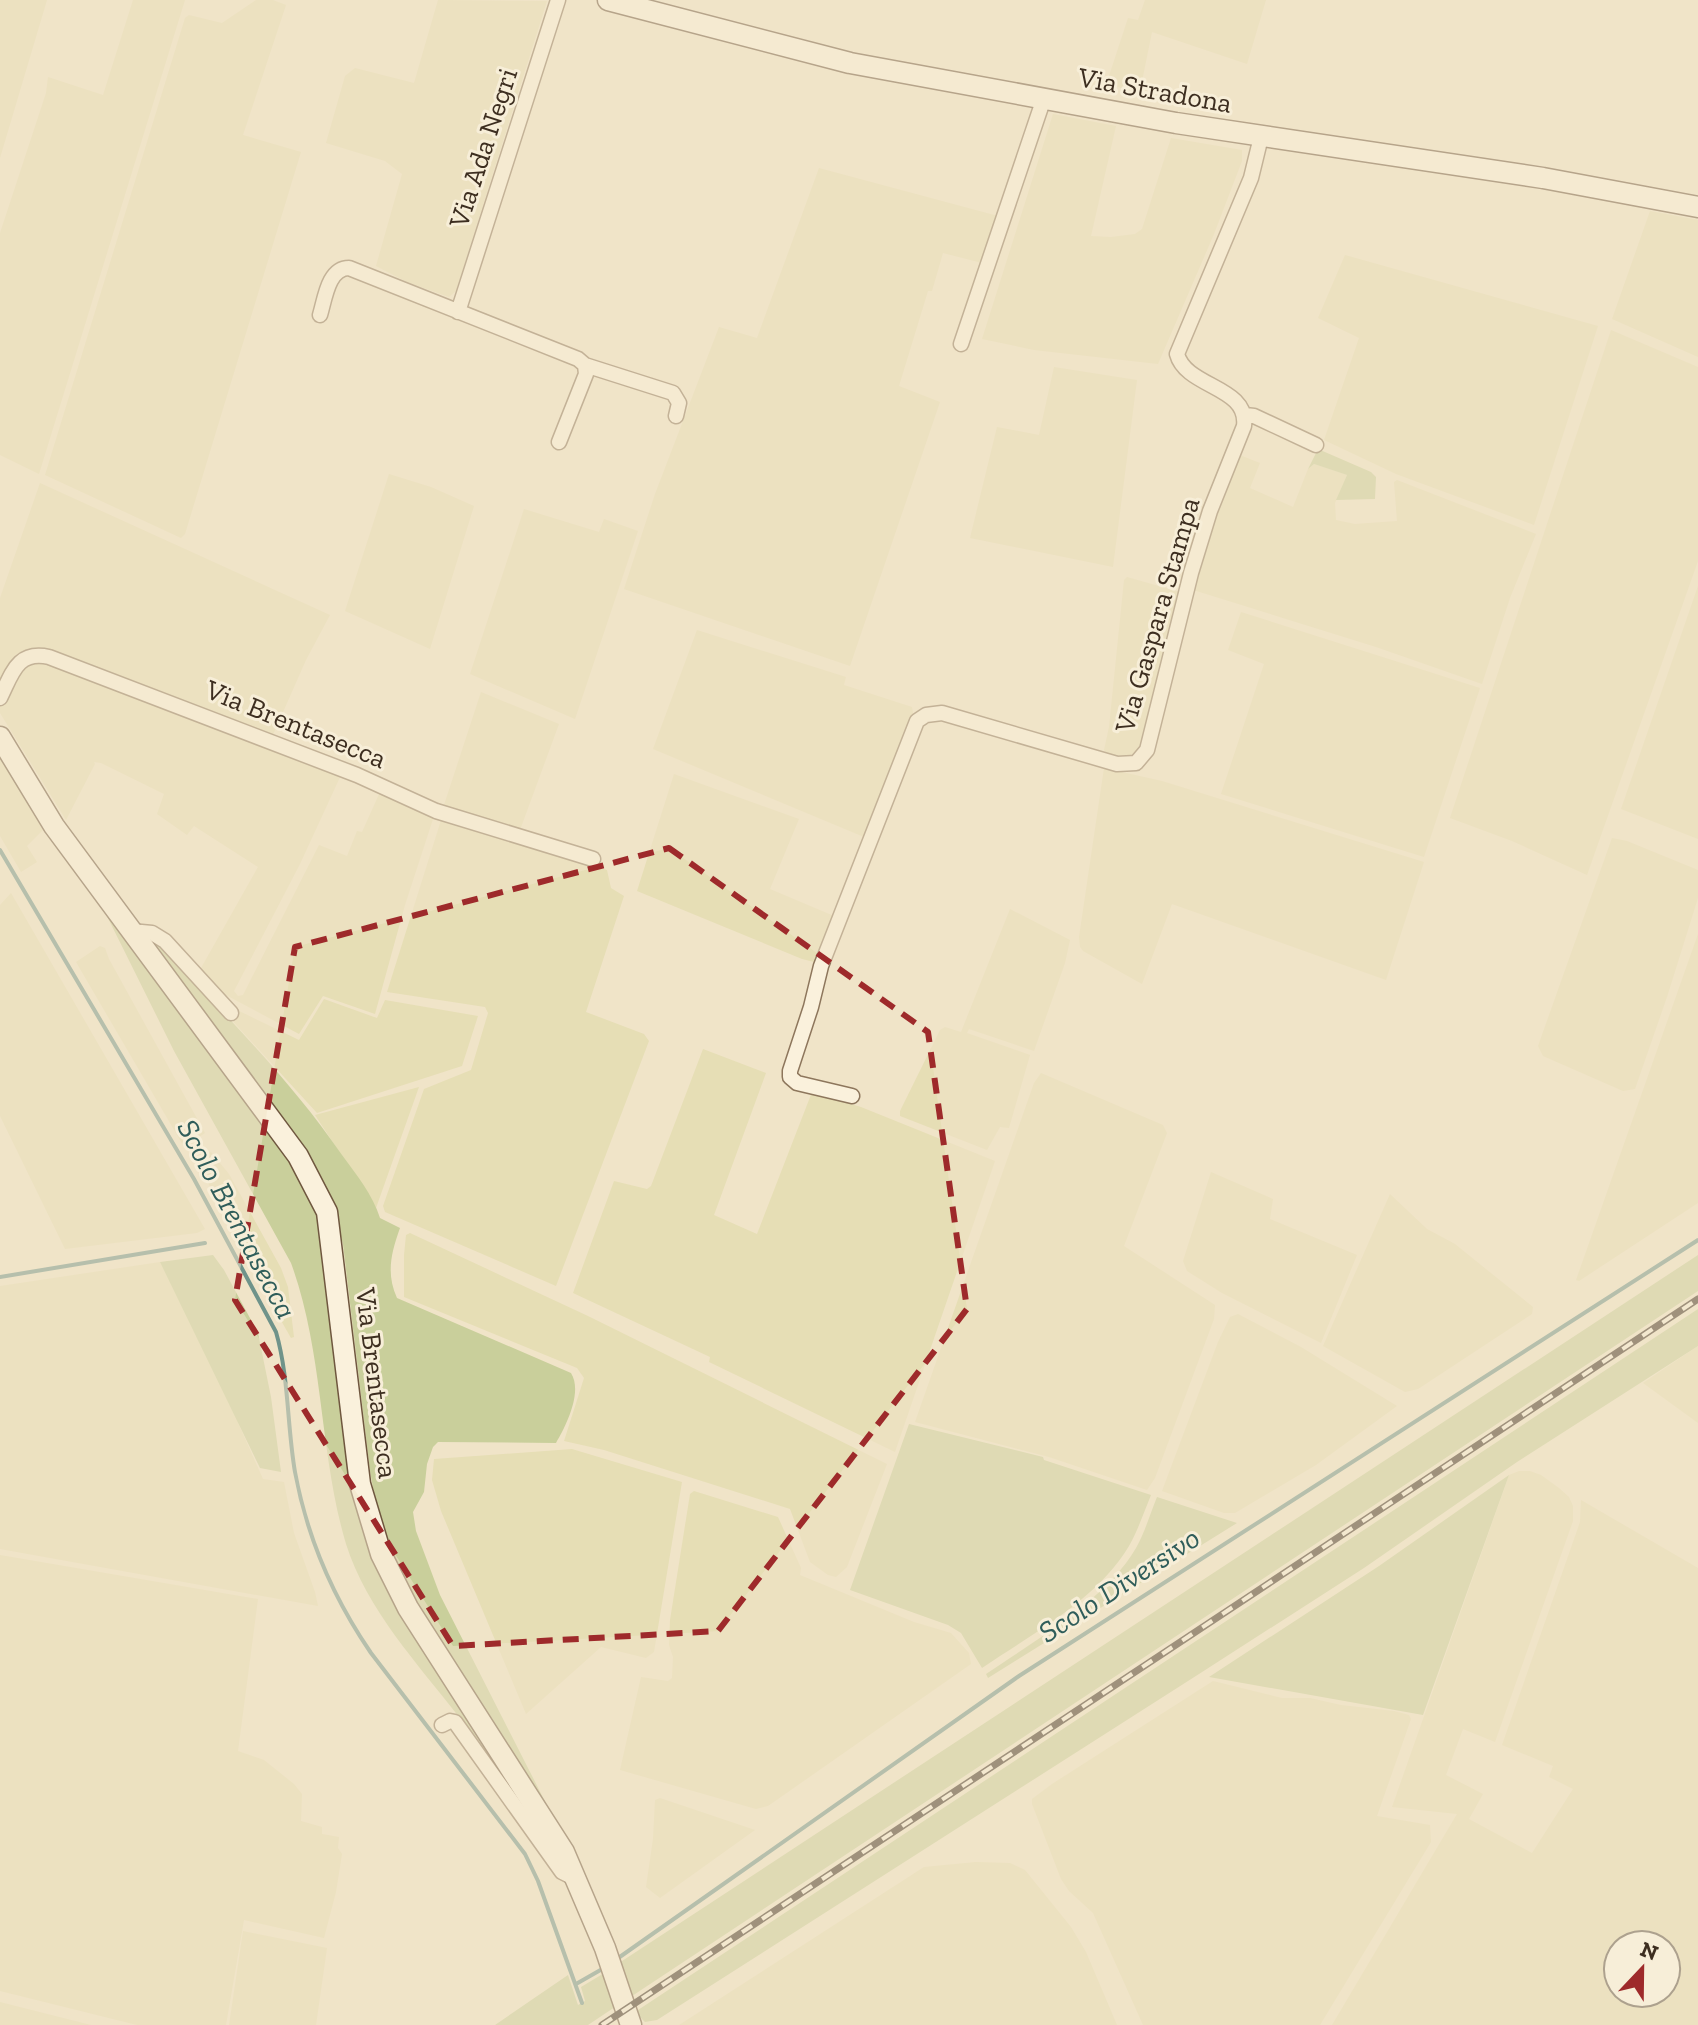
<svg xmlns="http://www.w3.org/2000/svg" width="1698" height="2025" font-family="'Zilla Slab',serif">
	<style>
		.farmland { fill: #e6deb5; fill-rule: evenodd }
		.green { fill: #c9cf9b }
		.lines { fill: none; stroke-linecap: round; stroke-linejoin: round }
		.stream { stroke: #6f938a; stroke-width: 4 }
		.street-casing { stroke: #8d765c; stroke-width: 17 }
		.secondary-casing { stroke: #6f573f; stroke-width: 23 }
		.street { stroke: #faf1dc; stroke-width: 14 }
		.secondary { stroke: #faf1dc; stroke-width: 20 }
		.rail-casing { stroke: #3d2e20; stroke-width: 7 }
		.rail { stroke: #f7eed8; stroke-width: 4; stroke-dasharray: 12; stroke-linecap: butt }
		.marked { fill: none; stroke: #9e2a2b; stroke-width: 6; stroke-dasharray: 16 10; stroke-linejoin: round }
		.labels { text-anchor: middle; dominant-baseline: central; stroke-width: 6; stroke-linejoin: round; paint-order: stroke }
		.street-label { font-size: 28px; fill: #3d2e20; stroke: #f7eed8 }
		.water-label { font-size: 30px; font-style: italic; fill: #2f5d5a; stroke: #f7eed8 }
	</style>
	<rect width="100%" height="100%" fill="#f0e4c8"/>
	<path class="farmland" d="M 0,0 L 47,0 L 0,158 Z
		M 133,0 L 185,0 L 39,474 L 0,455 L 0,233 L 46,93 L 48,77 L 103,95 Z
		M 256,0 L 273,0 L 286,5 L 243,135 L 301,152 L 185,534 L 181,538 L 45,475 L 185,18 L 189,15 L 222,23 Z
		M 438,0 L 547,1 L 456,291 L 449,297 L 407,282 L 376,266 L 402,174 L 385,161 L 326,143 L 345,76 L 355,68 L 414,83 Z
		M 1145,0 L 1266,0 L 1247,64 L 1152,32 L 1139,96 L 1107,82 L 1128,18 L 1138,20 Z
		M 1053,114 L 1116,126 L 1091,236 L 1111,237 L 1135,234 L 1142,229 L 1171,138 L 1242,150 L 1242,161 L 1214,234 L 1158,364 L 1034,350 L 982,339 Z
		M 819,168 L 998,216 L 982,263 L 943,253 L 932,291 L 928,291 L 899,386 L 940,402 L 850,666 L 624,589 L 655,494 L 719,327 L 757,338 Z
		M 1650,211 L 1698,220 L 1698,357 L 1612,319 Z
		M 1345,255 L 1598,326 L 1534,525 L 1396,474 L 1324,440 L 1359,338 L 1318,318 Z
		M 1611,330 L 1698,367 L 1698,561 L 1587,875 L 1512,841 L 1450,818 Z
		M 1054,367 L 1137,380 L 1113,567 L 970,538 L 997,427 L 1039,435 Z
		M 1237,454 L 1260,463 L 1250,488 L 1293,507 L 1308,469 L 1314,464 L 1347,475 L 1335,503 L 1336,520 L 1355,524 L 1397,521 L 1394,482 L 1397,480 L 1536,534 L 1510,598 L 1482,684 L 1376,647 L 1190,589 Z
		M 389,474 L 431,487 L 474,506 L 430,649 L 345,611 Z
		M 40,483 L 330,615 L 306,660 L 272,737 L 45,649 L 28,649 L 15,655 L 0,679 L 0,598 Z
		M 524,509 L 599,532 L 604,519 L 638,531 L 575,719 L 470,674 Z
		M 1127,577 L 1180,592 L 1143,748 L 1131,759 L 1108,755 L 1104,750 L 1109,727 L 1124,580 Z
		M 1698,586 L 1698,839 L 1621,809 Z
		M 1241,612 L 1480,688 L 1424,857 L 1221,794 L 1264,664 L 1228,650 Z
		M 697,630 L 846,677 L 844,685 L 912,707 L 913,713 L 864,837 L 653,749 Z
		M 43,660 L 341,775 L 300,864 L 234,991 L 238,996 L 243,995 L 319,845 L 347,856 L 357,831 L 362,832 L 380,792 L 434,816 L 405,905 L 375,1014 L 323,996 L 299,1034 L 224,994 L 201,968 L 258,867 L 194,826 L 187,835 L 157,814 L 164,794 L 101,763 L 94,762 L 95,764 L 66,820 L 0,713 L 0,705 L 24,665 Z
		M 481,692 L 559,724 L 520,830 L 444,805 Z
		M 0,758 L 43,830 L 27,846 L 37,862 L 21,872 L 0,836 Z
		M 1104,768 L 1162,781 L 1424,862 L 1386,980 L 1172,904 L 1142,984 L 1083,951 L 1080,947 L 1079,937 Z
		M 674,774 L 799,819 L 770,889 L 834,916 L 818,958 L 814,962 L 802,959 L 637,891 Z
		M 442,817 L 607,870 L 611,888 L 624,896 L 586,1012 L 644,1034 L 649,1041 L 556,1286 L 385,1212 L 383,1206 L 424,1089 L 471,1070 L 488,1013 L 485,1007 L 387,992 Z
		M 1612,838 L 1627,841 L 1698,870 L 1698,898 L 1667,997 L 1635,1089 L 1623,1091 L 1543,1056 L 1538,1046 Z
		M 11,893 L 205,1229 L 197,1233 L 65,1249 L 0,1116 L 0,905 Z
		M 1010,909 L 1070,940 L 1065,963 L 1034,1051 L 969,1029 L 967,1033 L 1030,1055 L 1009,1128 L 1000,1127 L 987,1150 L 900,1116 L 900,1111 L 940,1030 L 945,1027 L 961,1032 Z
		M 1698,934 L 1698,1203 L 1579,1281 L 1576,1280 Z
		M 100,946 L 105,948 L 109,959 L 205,1133 L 184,1147 L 76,962 Z
		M 324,999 L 377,1018 L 385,1000 L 478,1016 L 462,1066 L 317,1113 L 228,1016 L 235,1009 L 299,1040 Z
		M 703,1049 L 766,1073 L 714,1215 L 757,1234 L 812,1092 L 861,1107 L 995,1161 L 895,1452 L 709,1362 L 710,1357 L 573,1293 L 614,1181 L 647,1189 L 651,1186 Z
		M 1041,1073 L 1163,1125 L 1167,1133 L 1124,1246 L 1215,1305 L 1214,1319 L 1155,1478 L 1147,1490 L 1049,1457 L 915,1422 L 1034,1083 Z
		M 419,1087 L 376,1208 L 315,1115 Z
		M 211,1152 L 229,1174 L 281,1268 L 288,1287 L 294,1337 L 291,1338 L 283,1324 L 206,1179 L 195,1163 Z
		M 1211,1172 L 1273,1199 L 1270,1219 L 1357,1255 L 1321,1343 L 1222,1293 L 1187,1271 L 1183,1261 Z
		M 1390,1194 L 1427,1229 L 1455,1244 L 1533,1307 L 1532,1314 L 1418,1389 L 1405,1392 L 1323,1346 Z
		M 410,1233 L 588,1316 L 887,1464 L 847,1567 L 836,1577 L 828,1575 L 810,1562 L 790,1509 L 604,1450 L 564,1441 L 584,1378 L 577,1368 L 404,1297 L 404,1255 L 406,1235 Z
		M 160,1262 L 229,1395 L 239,1425 L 263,1479 L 284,1482 L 294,1533 L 315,1592 L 318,1606 L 0,1549 L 0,1286 Z
		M 1238,1314 L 1301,1347 L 1397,1406 L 1316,1465 L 1235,1513 L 1224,1513 L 1162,1491 L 1218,1342 L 1230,1317 Z
		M 1698,1346 L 1698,1423 L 1643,1383 Z
		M 572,1449 L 682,1482 L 654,1652 L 646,1658 L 601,1647 L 526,1714 L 441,1511 L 432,1480 L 434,1459 Z
		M 1519,1471 L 1530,1471 L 1541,1475 L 1559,1488 L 1569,1497 L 1573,1506 L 1573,1521 L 1495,1742 L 1463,1729 L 1446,1775 L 1483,1794 L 1469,1819 L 1532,1853 L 1573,1789 L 1549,1777 L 1553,1766 L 1502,1745 L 1580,1522 L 1581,1500 L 1698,1568 L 1698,2025 L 1332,2025 L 1457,1814 L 1392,1807 L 1509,1475 ZM 1618,1945 L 1666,1945 L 1666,1993 L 1618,1993 Z
		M 694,1491 L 778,1517 L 801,1568 L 800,1575 L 914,1622 L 951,1633 L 969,1653 L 971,1664 L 768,1806 L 756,1809 L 620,1770 L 641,1677 L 668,1681 L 672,1678 L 673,1657 L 669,1645 L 670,1620 L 690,1494 Z
		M 0,1555 L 258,1599 L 238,1751 L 264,1760 L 294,1784 L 302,1794 L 301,1821 L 322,1827 L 322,1834 L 339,1837 L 338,1848 L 342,1854 L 336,1892 L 324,1938 L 244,1920 L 226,2025 L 137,2025 L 0,1991 Z
		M 1213,1681 L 1282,1698 L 1310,1698 L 1341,1705 L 1394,1711 L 1409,1715 L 1411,1719 L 1377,1816 L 1430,1825 L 1431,1842 L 1320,2025 L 1143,2025 L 1093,1913 L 1069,1891 L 1061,1879 L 1032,1804 L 1032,1799 L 1052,1784 Z
		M 660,1798 L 755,1830 L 660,1898 L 646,1887 L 653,1839 L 655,1800 Z
		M 976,1862 L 1010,1863 L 1025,1870 L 1071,1927 L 1086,1952 L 1117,2025 L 679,2025 L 924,1867 Z
		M 243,1931 L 327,1948 L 316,2025 L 229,2025 Z
		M 0,2001 L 0,2002 L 91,2025 L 0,2025 Z"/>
	<path class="green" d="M 1318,449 L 1371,472 L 1376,477 L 1375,499 L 1336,500 L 1347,475 L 1314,464 L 1308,469 Z
		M 99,900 L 297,1165 L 321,1210 L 325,1279 L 352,1488 L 540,1825 C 511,1790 487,1752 459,1717 C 418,1664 367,1610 346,1544 C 319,1453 324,1353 291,1263 L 174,1051 Z
		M 147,939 L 162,947 C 224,1014 290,1079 342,1155 C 356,1174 373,1195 380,1218 L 400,1228 C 391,1253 386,1274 397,1298 L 571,1373 C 583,1392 566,1426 556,1443 L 438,1442 L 433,1447 L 427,1464 L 424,1492 L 413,1512 L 416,1531 L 440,1595 L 558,1827 L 400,1580 L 379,1521 L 370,1471 L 343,1244 L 334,1213 Z
		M 213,1255 L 224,1270 L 258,1333 L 271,1397 L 281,1472 L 260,1468 L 160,1262 Z
		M 1698,1255 L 1698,1291 L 629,1998 L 616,1965 Z
		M 1698,1309 L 1698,1346 L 1517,1462 L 1364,1568 L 1199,1674 L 657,2020 L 645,2022 L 635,2012 Z
		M 909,1424 L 1043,1457 L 1044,1460 L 1151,1495 C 1144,1512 1138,1530 1129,1546 C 1097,1600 1032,1634 982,1668 L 961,1633 L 948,1625 L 850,1590 Z
		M 1509,1475 L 1423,1715 L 1209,1677 L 1379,1566 Z
		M 1157,1497 L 1237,1523 L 988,1678 L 986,1674 C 1034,1641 1106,1600 1136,1548 C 1145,1532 1150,1514 1157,1497 Z
		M 606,1972 L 618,2005 L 588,2025 L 495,2025 L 568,1975 L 578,2005 L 585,2001 L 581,1987 Z"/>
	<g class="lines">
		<path class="stream" d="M 0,850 L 194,1179 L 276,1332 C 289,1377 287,1426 295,1472 C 307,1537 334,1599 371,1653 L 525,1854 L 538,1881 L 582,2003
			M 0,1277 L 205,1243
			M 614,1961 L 1019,1676 L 1698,1240
			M 576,1984 L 604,1968"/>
		<g class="street-casing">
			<path id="street" d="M 458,312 L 558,0
				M 320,315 C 325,299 328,268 349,268 L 578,359 L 585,365 L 586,374 L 559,442
				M 961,344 L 1044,98
				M 585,365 L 673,393 L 679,403 L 676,416
				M 1245,415 L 1254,416 L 1316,445
				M 0,698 C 12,674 17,650 49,657 L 357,775 L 436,811 L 593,859
				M 131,931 L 152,933 L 165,941 L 231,1013
				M 852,1096 L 797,1083 L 790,1077 L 790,1071 L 811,1007 L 821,966 L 917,721 L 926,715 L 942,713 L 1117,764 L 1136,763 L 1147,750 L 1191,573 L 1210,511 L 1244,426 C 1249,386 1186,388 1177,354 L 1251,178 L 1261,137
				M 442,1725 L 450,1721 L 455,1722 L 562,1872 L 576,1879"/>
		</g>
		<g class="secondary-casing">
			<path id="secondary" d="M 608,0 L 850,63 L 1176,123 L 1543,178 L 1698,207
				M 0,737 L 54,826 L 298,1156 L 327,1212 L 360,1484 L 381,1554 L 408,1608 L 564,1852 L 605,1948 L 631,2025"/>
		</g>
		<use href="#street" class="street"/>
		<use href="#secondary" class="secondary"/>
		<g class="rail-casing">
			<path id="rail" d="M 602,2025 L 1698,1299"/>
		</g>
		<use href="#rail" class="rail"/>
	</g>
	<path d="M0 0H1698V2025H0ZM 669,848 L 928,1032 L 967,1309 L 718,1631 L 453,1646 L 235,1300 L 295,947 Z" fill="#f0e4c8" fill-opacity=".55" fill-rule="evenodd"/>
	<path class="marked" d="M 669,848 L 928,1032 L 967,1309 L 718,1631 L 453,1646 L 235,1300 L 295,947 Z"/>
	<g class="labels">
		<g class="street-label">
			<text transform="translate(1155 90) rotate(10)">Via Stradona</text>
			<text transform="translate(483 148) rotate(-72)">Via Ada Negri</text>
			<text transform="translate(1157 615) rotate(-74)">Via Gaspara Stampa</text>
			<text transform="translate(296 724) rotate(22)">Via Brentasecca</text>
			<text transform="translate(377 1383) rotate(83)">Via Brentasecca</text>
		</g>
		<g class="water-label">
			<text transform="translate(237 1219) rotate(62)">Scolo Brentasecca</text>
			<text transform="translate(1119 1585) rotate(-33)">Scolo Diversivo</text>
		</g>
	</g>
	<g transform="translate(1642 1969) rotate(22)"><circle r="38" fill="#f7eed8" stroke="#ada18e" stroke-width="2"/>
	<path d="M0-6L14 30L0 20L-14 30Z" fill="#9e2a2b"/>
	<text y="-12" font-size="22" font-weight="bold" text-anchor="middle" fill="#3d2e20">N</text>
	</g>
</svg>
